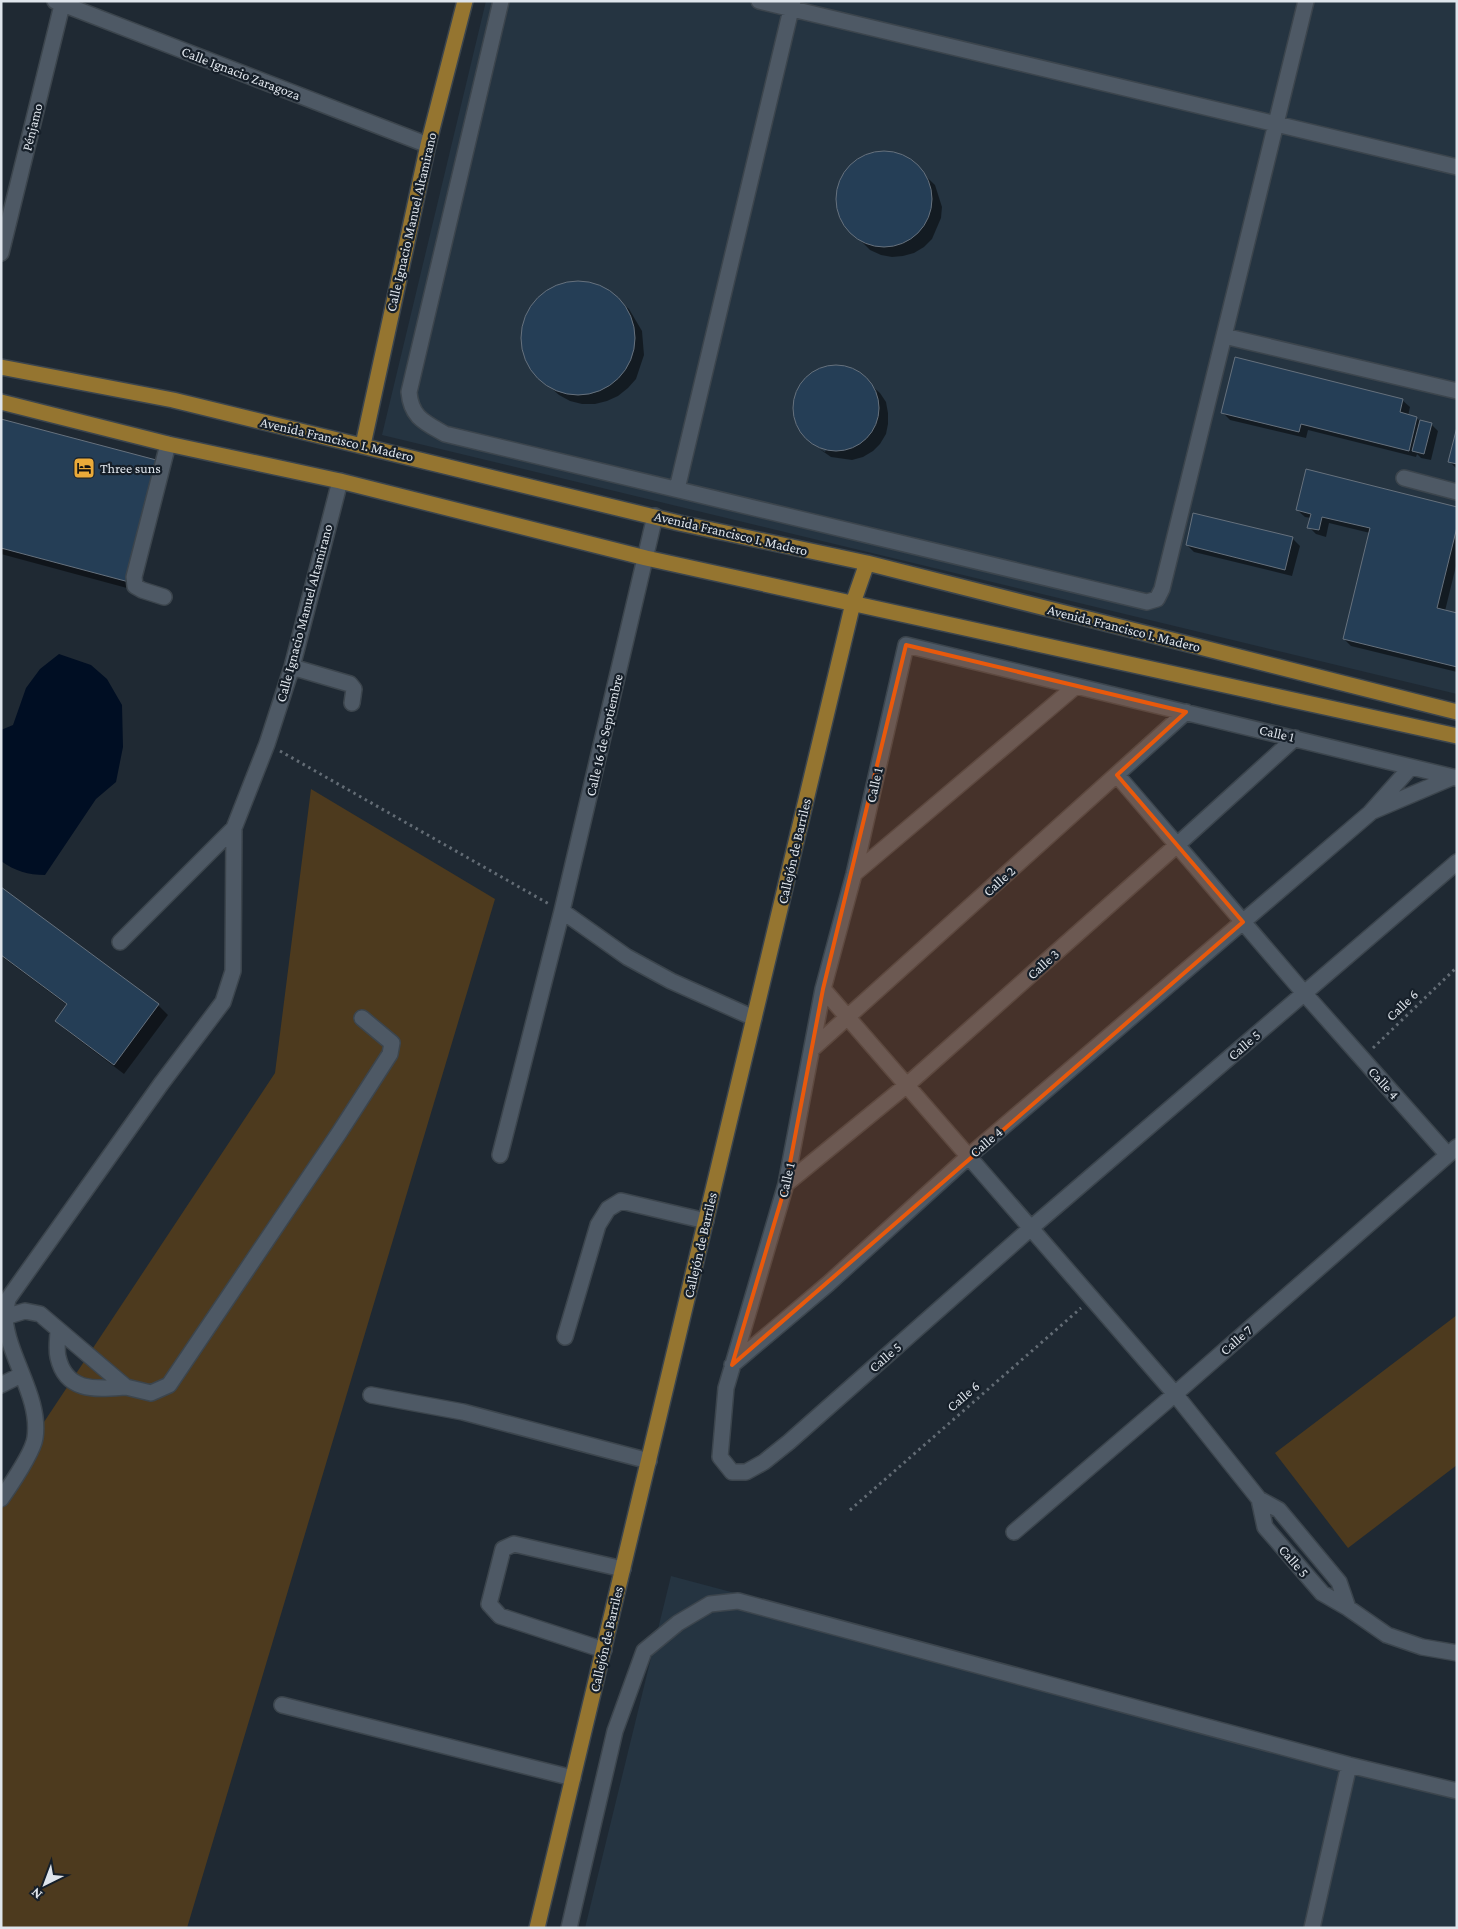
<svg xmlns="http://www.w3.org/2000/svg" width="1458" height="1929" font-family="'Crimson Pro',serif">
	<style>
		.built { fill: #253441 }
		.green { fill: #4d3a1e }
		.water { fill: #000e23 }
		.shadow { fill: #0007 }
		.building { fill: #253e56; stroke: #66717d }
		.lines { fill: none; stroke-linecap: round; stroke-linejoin: round }
		.minor-casing { stroke: #3c454d; stroke-width: 18 }
		.major-casing { stroke: #3c454d; stroke-width: 18 }
		.path { stroke: #636c75; stroke-width: 3; stroke-dasharray: 2.5 4; stroke-linecap: butt }
		.minor { stroke: #4e5965; stroke-width: 15 }
		.major { stroke: #957530; stroke-width: 15 }
		.marked { fill: #e8590c; fill-opacity: 0.2; stroke: #e8590c; stroke-width: 4; stroke-linejoin: round }
		.labels { text-anchor: middle; dominant-baseline: central; stroke-width: 4.5; stroke-linejoin: round; paint-order: stroke }
		.street-label { font-size: 14px; fill: #dfe5ec; stroke: #161f29 }
		.poi-label { font-size: 14px; fill: #dfe5ec; stroke: #161f29; text-anchor: start }
	</style>
	<rect width="100%" height="100%" fill="#1f2933"/>
	<path class="built" d="M 486,1 L 1457,1 L 1457,694 L 382,435 Z
		M 671,1576 L 1457,1786 L 1457,1928 L 585,1928 Z"/>
	<path class="green" d="M 311,789 L 495,899 L 187,1928 L 1,1928 L 1,1487 L 275,1073 Z
		M 1457,1315 L 1457,1465 L 1348,1548 L 1275,1453 Z"/>
	<path class="water" d="M 59,654 L 91,665 L 107,679 L 122,705 L 123,747 L 116,782 L 96,799 L 45,875 C 28,875 15,871 1,861 L 1,730 L 13,725 L 26,688 L 40,669 Z"/>
	<path class="shadow" d="M 887,152 L 908,159 L 935,185 L 942,207 L 941,218 L 932,239 L 924,247 L 914,253 L 903,256 L 892,257 L 881,255 L 870,250 L 844,224 L 837,202 L 838,191 L 847,170 L 855,162 L 875,153 Z
		M 573,282 L 585,282 L 598,285 L 609,291 L 629,309 L 642,331 L 644,355 L 636,379 L 628,388 L 618,396 L 607,401 L 595,404 L 582,404 L 570,401 L 559,395 L 538,376 L 531,367 L 525,355 L 523,331 L 531,307 L 539,297 L 549,290 L 560,285 Z
		M 831,366 L 842,366 L 852,369 L 880,393 L 886,402 L 888,413 L 888,424 L 886,434 L 880,444 L 873,451 L 863,457 L 852,460 L 831,457 L 818,448 L 825,452 L 826,450 L 811,441 L 803,433 L 798,424 L 795,413 L 797,391 L 811,374 L 820,369 Z
		M 1402,400 L 1410,407 L 1408,416 L 1431,424 L 1438,431 L 1431,460 L 1421,458 L 1417,454 L 1416,457 L 1308,430 L 1306,438 L 1230,420 L 1222,412 Z
		M 1,420 L 159,462 L 169,472 L 138,591 L 1,554 Z
		M 1457,433 L 1457,469 L 1450,462 Z
		M 1457,508 L 1457,562 L 1445,611 L 1457,614 L 1457,672 L 1351,646 L 1344,639 L 1370,533 L 1329,523 L 1326,537 L 1316,534 L 1309,527 L 1311,518 L 1305,517 L 1297,510 Z
		M 1292,538 L 1300,546 L 1292,576 L 1194,552 L 1187,545 Z
		M 1,888 L 158,1005 L 168,1015 L 124,1074 L 66,1030 L 56,1021 L 67,1005 L 1,956 Z"/>
	<path class="building" d="M836 199a48 48 0 1 1 96 0a48 48 0 1 1-96 0Z
		M521 338a57 57 0 1 1 114 0a57 57 0 1 1-114 0Z
		M 1235,357 L 1403,399 L 1400,412 L 1417,417 L 1409,451 L 1301,424 L 1299,432 L 1221,413 Z
		M793 408a43 43 0 1 1 86 0a43 43 0 1 1-86 0Z
		M 1,419 L 160,461 L 129,582 L 1,548 Z
		M 1420,420 L 1432,423 L 1424,454 L 1412,451 Z
		M 1457,427 L 1457,464 L 1448,462 Z
		M 1306,469 L 1457,507 L 1457,527 L 1437,608 L 1457,613 L 1457,667 L 1343,639 L 1370,528 L 1322,517 L 1319,530 L 1307,528 L 1311,514 L 1296,510 Z
		M 1193,513 L 1293,537 L 1285,570 L 1186,545 Z
		M 1,887 L 159,1004 L 114,1065 L 55,1021 L 67,1004 L 1,955 Z"/>
	<g class="lines">
		<g class="minor-casing">
			<path id="minor" d="M 55,1 L 428,145
				M 501,1 L 409,392 C 411,417 424,422 445,434 L 1147,602 L 1157,599 L 1162,589 L 1306,1
				M 759,1 L 1457,167
				M 1,253 L 63,1
				M 1224,336 L 1457,391
				M 1404,478 L 1457,492
				M 677,489 L 793,1
				M 164,597 L 142,590 L 135,586 L 134,577 L 168,444
				M 292,667 L 350,684 L 354,689 L 352,703
				M 1117,775 L 1304,993 L 1447,1154
				M 1457,778 L 906,645 L 854,874 L 823,989 L 786,1184 L 726,1388 L 720,1457 L 732,1472 L 746,1472 L 764,1462 L 789,1442 L 1031,1228 L 1457,862
				M 1373,811 L 1453,777
				M 854,874 L 1076,686
				M 562,911 L 627,957 L 671,981 L 754,1018
				M 120,942 L 234,828
				M 823,989 L 1175,1394 L 1259,1499 L 1279,1510 L 1339,1582 L 1348,1608
				M 812,1049 L 1186,712
				M 500,1155 L 562,911 L 655,516
				M 786,1184 L 908,1084 L 1177,845 L 1295,738
				M 5,1317 L 25,1311 L 40,1314 L 126,1387 L 151,1393 L 169,1385 L 339,1133 L 390,1054 L 392,1043 L 362,1018
				M 58,1330 C 58,1338 56,1349 58,1357 C 66,1393 97,1389 126,1387
				M 565,1337 L 598,1225 L 608,1209 L 621,1201 L 706,1221
				M 732,1365 L 828,1284 L 969,1156 L 1370,813 L 1410,768
				M 1,1385 L 21,1375
				M 371,1395 L 463,1412 L 649,1461
				M 1,1499 C 10,1486 33,1452 35,1438 C 41,1397 8,1358 5,1318 C 5,1312 7,1305 8,1299 L 161,1084 L 223,1002 L 233,971 L 234,828 L 267,744 L 292,667 L 340,481
				M 1259,1499 L 1265,1527 L 1322,1593 L 1348,1608 L 1387,1635 L 1422,1647 L 1457,1653
				M 1014,1532 L 1175,1394 L 1457,1147
				M 604,1650 L 500,1616 L 489,1604 L 503,1549 L 514,1544 L 623,1569
				M 282,1705 L 573,1778
				M 569,1928 L 615,1731 L 644,1651 L 678,1623 L 710,1604 L 738,1601 L 1349,1765 L 1457,1791
				M 1312,1928 L 1349,1765"/>
		</g>
		<g class="major-casing">
			<path id="major" d="M 1,367 L 173,400 L 679,523 L 867,563 L 1457,712
				M 1,402 L 168,444 L 340,481 L 646,558 L 1457,736
				M 363,445 L 428,145 L 465,1
				M 537,1928 L 853,603 L 867,563"/>
		</g>
		<path class="path" d="M 280,751 L 549,904
			M 1373,1048 L 1457,967
			M 850,1510 L 1081,1308"/>
		<use href="#minor" class="minor"/>
		<use href="#major" class="major"/>
	</g>
	<path class="marked" d="M 906,645 L 1186,712 L 1117,775 L 1243,922 L 732,1365 L 786,1184 L 823,989 Z"/>
	<defs>
		<g id="hotel-square" transform="scale(1.125)"><rect x="-9" y="-9" width="18" height="18" rx="4" fill="#eaaa39" stroke="#161f29"/><path d="M-6-4.5h1.5V1H6V5H4.5V3h-9V5H-6ZM-4 0a1.8 1.8 0 1 1 3.6 0ZM.5 0V-2.5h3Q6-2.5 6 0Z" fill="#111"/></g>
	</defs>
	<g fill-rule="evenodd">
		<use href="#hotel-square" x="84" y="468"/>
	</g>
	<g class="labels">
		<g class="street-label">
			<text transform="translate(241 73) rotate(21)">Calle Ignacio Zaragoza</text>
			<text transform="translate(32 127) rotate(-76)">Pénjamo</text>
			<text transform="translate(411 222) rotate(-77)">Calle Ignacio Manuel Altamirano</text>
			<text transform="translate(337 439) rotate(13)">Avenida Francisco I. Madero</text>
			<text transform="translate(731 533) rotate(13)">Avenida Francisco I. Madero</text>
			<text transform="translate(304 613) rotate(-75)">Calle Ignacio Manuel Altamirano</text>
			<text transform="translate(1124 628) rotate(14)">Avenida Francisco I. Madero</text>
			<text transform="translate(1277 733) rotate(13)">Calle 1</text>
			<text transform="translate(604 735) rotate(-77)">Calle 16 de Septiembre</text>
			<text transform="translate(874 785) rotate(-77)">Calle 1</text>
			<text transform="translate(794 851) rotate(-77)">Callejón de Barriles</text>
			<text transform="translate(999 881) rotate(-42)">Calle 2</text>
			<text transform="translate(1043 964) rotate(-42)">Calle 3</text>
			<text transform="translate(1402 1005) rotate(-44)">Calle 6</text>
			<text transform="translate(1244 1045) rotate(-41)">Calle 5</text>
			<text transform="translate(1384 1083) rotate(48)">Calle 4</text>
			<text transform="translate(986 1142) rotate(-41)">Calle 4</text>
			<text transform="translate(786 1180) rotate(-77)">Calle 1</text>
			<text transform="translate(700 1245) rotate(-77)">Callejón de Barriles</text>
			<text transform="translate(1236 1340) rotate(-41)">Calle 7</text>
			<text transform="translate(885 1357) rotate(-41)">Calle 5</text>
			<text transform="translate(963 1396) rotate(-41)">Calle 6</text>
			<text transform="translate(1294 1561) rotate(49)">Calle 5</text>
			<text transform="translate(606 1639) rotate(-77)">Callejón de Barriles</text>
		</g>
		<g class="poi-label">
			<text x="100" y="468">Three suns</text>
		</g>
	</g>
	<rect width="1458" height="1929" fill="none" stroke="#dfe5ec" stroke-width="5"/>
	<g transform="translate(45 1884) rotate(222)" stroke="#161f29" stroke-width="4" paint-order="stroke">
	<path d="M0-4L9 19L0 12L-9 19Z" fill="#dfe5ec"/>
	<text y="-8" font-size="14" font-weight="bold" text-anchor="middle" fill="#dfe5ec">N</text>
	</g>
</svg>
